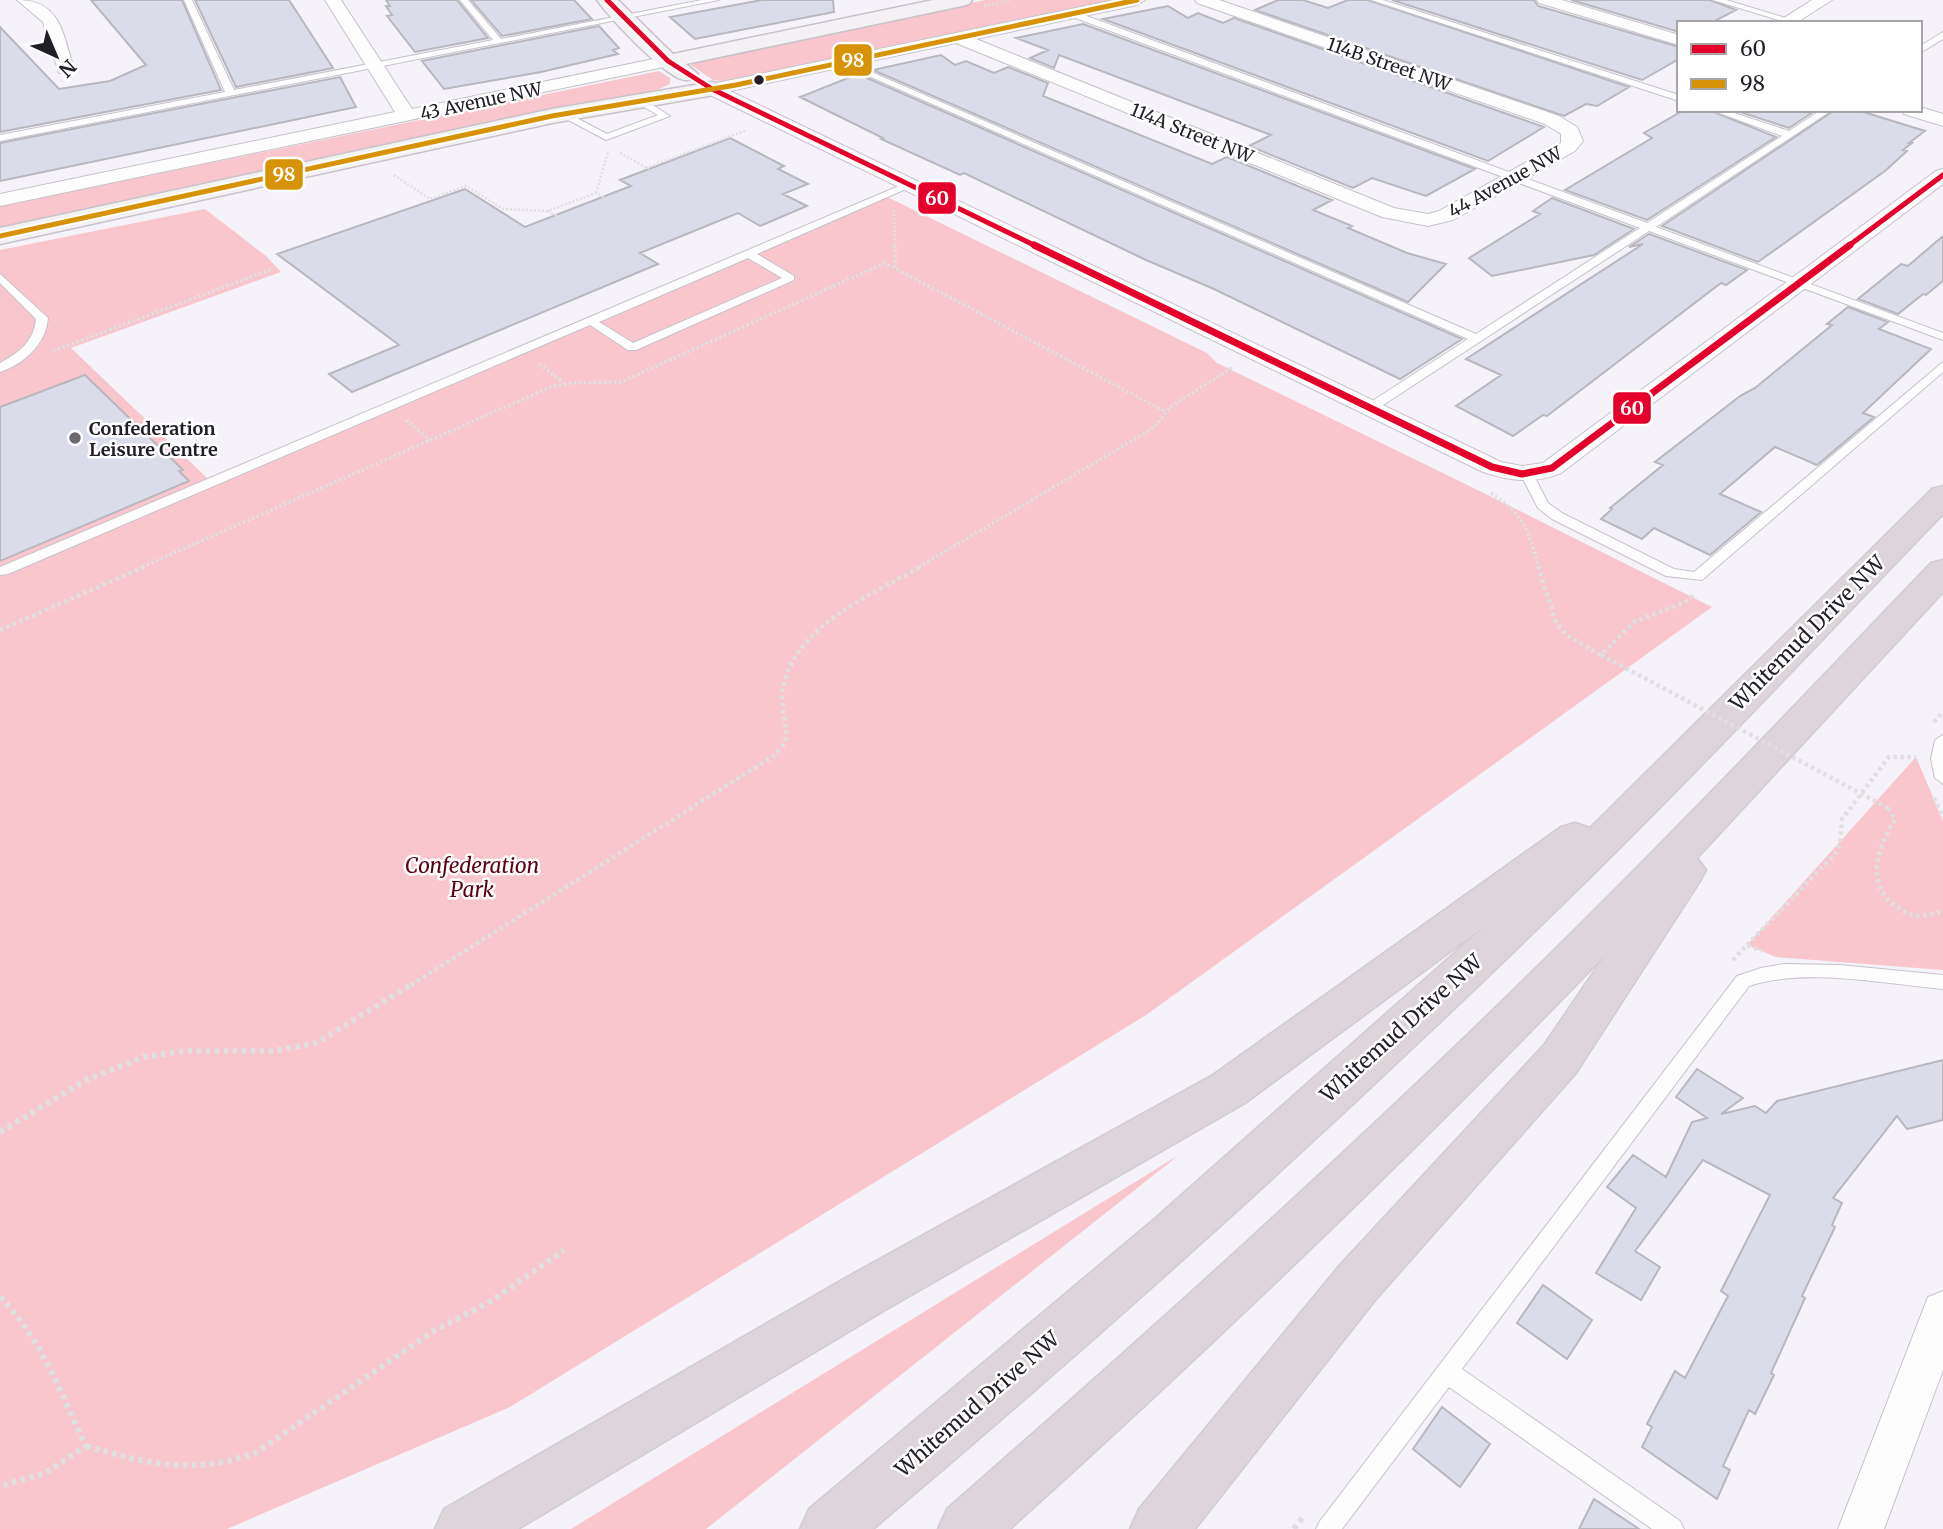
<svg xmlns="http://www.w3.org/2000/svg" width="1943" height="1529" font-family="Merriweather,serif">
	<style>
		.green { fill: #f8c6cc }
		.building { fill: #dbdce9; stroke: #b8b7be; stroke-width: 2 }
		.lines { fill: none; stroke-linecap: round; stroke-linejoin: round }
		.lane-casing { stroke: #c6c2ca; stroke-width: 2 }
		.street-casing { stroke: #c6c2ca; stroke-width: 2 }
		.secondary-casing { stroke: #c6c2ca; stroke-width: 3 }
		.highway-casing { stroke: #d0cdd2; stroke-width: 3 }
		.path-far3 { stroke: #e1dfe2; stroke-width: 2.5; stroke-dasharray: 2 2; stroke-linecap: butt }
		.path-far2 { stroke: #e1dfe2; stroke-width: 3.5; stroke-dasharray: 2.5 2.5; stroke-linecap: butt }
		.path-far1 { stroke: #e1dfe2; stroke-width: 4.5; stroke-dasharray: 3.5 3.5; stroke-linecap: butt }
		.path { stroke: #e1dfe2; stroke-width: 6; stroke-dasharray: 4.5 4.5; stroke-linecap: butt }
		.lane { fill: #fefdfe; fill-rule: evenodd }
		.street { fill: #fefdfe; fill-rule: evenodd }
		.secondary { fill: #f4f1f4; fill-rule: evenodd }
		.highway { fill: #ded5db; fill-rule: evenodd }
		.path-bridge { stroke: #e1dfe2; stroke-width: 4.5; stroke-dasharray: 3.5 3.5; stroke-linecap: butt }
		.bus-1-far1-casing { stroke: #fff; stroke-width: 9 }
		.bus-1-casing { stroke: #fff; stroke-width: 11 }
		.bus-2-casing { stroke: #fff; stroke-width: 9 }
		.bus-1-far1 { stroke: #e4002b; stroke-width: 5 }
		.bus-1 { stroke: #e4002b; stroke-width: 7 }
		.bus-2 { stroke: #d79206; stroke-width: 5 }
		.bus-dot { fill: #221e25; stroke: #fff; stroke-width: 2.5 }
		.poi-dot { fill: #6c6870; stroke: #fff; stroke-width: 2.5 }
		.labels { text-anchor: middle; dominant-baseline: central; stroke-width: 5; stroke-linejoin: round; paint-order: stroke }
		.far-street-label { font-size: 18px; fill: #221e25; stroke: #fff }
		.far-poi-label { font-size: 18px; font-weight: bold; fill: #221e25; stroke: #fff; text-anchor: start }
		.street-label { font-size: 21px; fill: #221e25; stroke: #fff }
		.park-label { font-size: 21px; font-style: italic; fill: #5a0017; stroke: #fff }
		.line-badge { stroke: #fff; stroke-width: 2.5 }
		.badge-label { font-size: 19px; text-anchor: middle; font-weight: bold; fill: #fff }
	</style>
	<rect width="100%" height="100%" fill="#f6f2fa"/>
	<path class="green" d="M 985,0 L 1114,0 L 727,82 L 713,80 L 691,65 L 701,58 Z
		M 659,71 L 670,78 L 670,84 L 648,94 L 0,228 L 0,206 Z
		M 881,194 L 1207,353 L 1217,363 L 1494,498 L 1712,607 L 1146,1015 L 510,1407 L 227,1529 L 0,1529 L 0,250 L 205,209 L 266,256 L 281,272 L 71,348 L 207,478 L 569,328 Z
		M 1916,757 L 1943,821 L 1943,970 L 1776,957 L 1747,945 Z
		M 1179,1155 L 706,1529 L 571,1529 Z"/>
	<path class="building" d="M 91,0 L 182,0 L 221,90 L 0,132 L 0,27 L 59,89 L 110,81 L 146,65 Z
		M 195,0 L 289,0 L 333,68 L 236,87 Z
		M 386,0 L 457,0 L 488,38 L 415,52 L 387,16 L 392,15 L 386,6 L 390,6 Z
		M 471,0 L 574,0 L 592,19 L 502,36 Z
		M 762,0 L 833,0 L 834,12 L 695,39 L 670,17 Z
		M 1278,0 L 1303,0 L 1328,8 L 1348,0 L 1368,0 L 1629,87 L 1597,106 L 1586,104 L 1564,116 L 1255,10 Z
		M 1392,0 L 1534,0 L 1538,6 L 1679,47 L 1679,59 L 1642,80 Z
		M 1571,0 L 1710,0 L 1736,10 L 1711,23 L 1679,23 L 1679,32 Z
		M 1168,6 L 1188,18 L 1198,13 L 1223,23 L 1234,18 L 1544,127 L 1488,161 L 1103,19 Z
		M 1083,24 L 1475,169 L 1426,196 L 1372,178 L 1353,188 L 1249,146 L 1271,135 L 1059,55 L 1054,68 L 1030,58 L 1048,50 L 1016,38 Z
		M 599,26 L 619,48 L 613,50 L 618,54 L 541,72 L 444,89 L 422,61 Z
		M 941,55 L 955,65 L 966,61 L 994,73 L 1008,67 L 1048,83 L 1043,96 L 1212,164 L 1227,157 L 1332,200 L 1313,210 L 1352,226 L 1348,228 L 1407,253 L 1446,264 L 1408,302 L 873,70 Z
		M 858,74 L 1462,339 L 1400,379 L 1214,289 L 1146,260 L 964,173 L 960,175 L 881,139 L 883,138 L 800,97 Z
		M 340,77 L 356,107 L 0,181 L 0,143 Z
		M 1684,110 L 1709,110 L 1776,137 L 1647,220 L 1565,190 L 1652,138 L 1644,133 Z
		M 1734,110 L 1816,110 L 1789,128 Z
		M 1835,110 L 1857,110 L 1925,131 L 1909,143 L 1912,143 L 1903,150 L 1907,151 L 1885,171 L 1758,262 L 1662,226 Z
		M 730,138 L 784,166 L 778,169 L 808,184 L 783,194 L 807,206 L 760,226 L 738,213 L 640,253 L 658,264 L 352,392 L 329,374 L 399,345 L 277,254 L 465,189 L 525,227 L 631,186 L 620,180 Z
		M 1552,198 L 1634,229 L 1594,255 L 1492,276 L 1469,258 L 1540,214 L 1533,211 Z
		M 1649,234 L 1747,270 L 1726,285 L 1721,283 L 1547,416 L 1543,415 L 1513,436 L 1456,406 L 1501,375 L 1466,359 L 1643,244 L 1629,247 Z
		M 1943,236 L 1943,281 L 1926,295 L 1923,294 L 1898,314 L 1858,299 L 1901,264 L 1908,266 Z
		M 1848,307 L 1888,322 L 1879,329 L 1931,349 L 1863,413 L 1874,417 L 1817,465 L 1775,447 L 1720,494 L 1761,512 L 1710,555 L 1654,528 L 1642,539 L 1601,519 L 1612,509 L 1610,508 L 1663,465 L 1655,462 L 1740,396 L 1755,388 L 1832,325 L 1827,324 Z
		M 85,375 L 183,470 L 179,471 L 189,481 L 0,561 L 0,407 Z
		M 1943,1060 L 1943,1120 L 1907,1129 L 1897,1116 L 1833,1198 L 1842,1203 L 1832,1225 L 1835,1227 L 1802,1296 L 1805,1298 L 1771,1373 L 1774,1375 L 1755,1414 L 1749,1410 L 1723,1466 L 1730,1470 L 1717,1499 L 1642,1447 L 1652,1427 L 1647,1424 L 1675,1371 L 1685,1378 L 1728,1296 L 1721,1291 L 1770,1195 L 1703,1160 L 1635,1251 L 1660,1267 L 1641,1300 L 1596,1273 L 1636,1208 L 1607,1187 L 1633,1155 L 1666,1177 L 1692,1122 L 1707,1118 L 1676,1097 L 1697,1069 L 1743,1098 L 1721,1114 L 1755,1106 L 1766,1113 L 1777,1101 Z
		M 1543,1285 L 1592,1320 L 1567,1359 L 1517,1323 Z
		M 1442,1407 L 1490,1444 L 1460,1487 L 1413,1449 Z
		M 1594,1499 L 1639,1529 L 1579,1529 Z"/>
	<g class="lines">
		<g class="lane-casing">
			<path id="lane" d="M 184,0 L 192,0 L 234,90 L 493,40 L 460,0 L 468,0 L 501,39 L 702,0 L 719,0 L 0,141 L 0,135 L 225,92 Z
				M 1371,0 L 1383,0 L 1679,95 L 1679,101 Z
				M 1713,0 L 1726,0 L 1792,20 L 1785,22 Z
				M 1070,12 L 1076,12 L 1647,223 L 1782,136 L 1711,110 L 1725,110 L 1789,131 L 1821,110 L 1832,110 L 1656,227 L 1943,333 L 1943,340 L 1649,231 L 1374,411 L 1366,411 L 1366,405 L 1468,339 L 839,63 L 846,61 L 1476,334 L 1640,228 L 1070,16 Z
				M 1943,32 L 1943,39 L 1920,53 L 1920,46 Z
				M 637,99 L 643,99 L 670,116 L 606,140 L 557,114 L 565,112 L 607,134 L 658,115 L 637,103 Z
				M 906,183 L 915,185 L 757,254 L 794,276 L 794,280 L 636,350 L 628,350 L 590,325 L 8,574 L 0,575 L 0,567 ZM 748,258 L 782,278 L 633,343 L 599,322 Z
				M 0,274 L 48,318 C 46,344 24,364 0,372 L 0,363 C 19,353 34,341 36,319 L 0,283 Z
				M 1943,362 L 1943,372 L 1702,580 L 1666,576 L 1552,519 L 1538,508 L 1521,475 L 1522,472 L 1532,472 L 1548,503 L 1562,513 L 1674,569 L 1694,572 Z
				M 1943,735 L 1943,784 L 1935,778 L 1931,759 L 1935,740 Z
				M 1784,964 L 1840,965 L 1943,975 L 1943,989 C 1884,984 1806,967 1749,986 L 1462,1369 L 1680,1521 L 1684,1529 L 1652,1529 L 1449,1387 L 1342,1529 L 1316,1529 L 1320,1521 L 1737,976 L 1761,968 Z"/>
		</g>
		<g class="street-casing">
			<path id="street" d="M 17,0 C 61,0 63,34 74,69 L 71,73 L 59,73 L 43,22 Z
				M 325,0 L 341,0 L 412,109 L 668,56 L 677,61 L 668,66 L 0,206 L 0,194 L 395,112 Z
				M 1114,0 L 1145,0 L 1137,5 L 976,39 L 1394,208 L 1428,214 L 1439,211 L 1561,143 L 1561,134 L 1545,124 L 1197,3 L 1195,0 L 1219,0 L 1559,116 L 1577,127 L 1583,141 L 1575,151 L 1453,220 L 1428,226 L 1382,217 L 956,43 L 730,91 L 1501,462 L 1522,466 L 1543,463 L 1936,171 L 1943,169 L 1943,184 L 1561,473 C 1534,484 1510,481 1483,472 L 706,93 L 703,89 L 712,84 Z
				M 1537,0 L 1562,0 L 1679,35 L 1679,45 L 1539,3 Z
				M 1812,0 L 1832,0 L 1796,23 L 1776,23 Z
				M 1920,107 L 1943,114 L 1943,126 L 1904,114 L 1902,110 L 1920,110 Z
				M 1943,1291 L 1943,1370 L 1884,1529 L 1838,1529 L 1928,1297 Z"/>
		</g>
		<g class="secondary-casing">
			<path id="secondary" d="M 597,0 L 618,0 L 673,54 L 933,0 L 972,0 L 969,4 L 962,6 L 686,64 L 698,74 L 695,79 C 689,80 684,81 678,78 C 657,67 611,20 597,0 Z
				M 712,82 L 720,84 L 723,89 L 720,94 L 552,123 L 0,244 L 0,228 L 552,109 Z"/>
		</g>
		<g class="highway-casing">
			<path id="highway" d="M 1943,486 L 1943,514 C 1819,642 1698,772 1570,897 C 1346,1116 1113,1327 873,1529 L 800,1529 L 809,1509 L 1151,1222 L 1485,926 L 1245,1103 L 885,1310 L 518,1529 L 435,1529 L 444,1509 L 849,1276 L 1213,1075 L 1561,827 L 1575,823 L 1590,828 L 1932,489 Z
				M 1943,560 L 1943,592 L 1697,858 L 1706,870 L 1700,881 L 1576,1073 L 1376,1299 L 1195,1529 L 1130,1529 L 1139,1509 L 1340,1265 L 1544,1045 L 1606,954 C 1414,1153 1215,1344 1010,1529 L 938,1529 L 947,1509 C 1148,1333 1347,1154 1538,966 C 1672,835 1801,699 1931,563 Z"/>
		</g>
		<path class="path-far3" d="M 984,6 L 1011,0
			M 620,153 L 649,169
			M 646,168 L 747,130
			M 394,175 L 430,199 L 466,186 L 503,209 L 548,211
			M 596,193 L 608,152
			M 894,210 L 895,247
			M 560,218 L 548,211 L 596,193 L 608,199"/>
		<path class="path-far2" d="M 895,245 L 895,268
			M 53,351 L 272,269
			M 539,364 L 563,382
			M 406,420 L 430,440
			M 1491,493 C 1526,517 1527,529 1539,567
			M 142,567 L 551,387 L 569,383 L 621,382 L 885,263 L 1166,412
			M 919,567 L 1155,427 L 1170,407 L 1233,367"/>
		<path class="path-far1" d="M 1538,566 L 1556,622 L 1566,635 L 1601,655 L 1634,622 L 1685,602 L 1694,595
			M 0,630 L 146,566
			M 1934,722 L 1943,712
			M 1934,798 L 1943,818
			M 1888,808 L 1895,819 C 1878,847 1864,884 1896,906 C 1902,910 1908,915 1916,916 C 1924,916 1934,913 1943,912
			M 1747,945 L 1835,854 L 1840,844 L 1842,819 L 1889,757 L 1916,757
			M 1733,960 L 1747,945 L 1762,951
			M 411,985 L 775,755 C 778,751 783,746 785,742 C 789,729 779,704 783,688 C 796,624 872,595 922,566"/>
		<path class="path" d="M 0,1132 L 86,1080 L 144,1057 L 184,1051 L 273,1051 L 316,1043 L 414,983
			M 0,1297 C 41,1337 61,1395 86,1446 L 45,1473 L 0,1486
			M 86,1446 C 149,1464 193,1476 257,1452 L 432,1332 L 493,1300 L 564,1250
			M 1294,1529 L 1302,1518"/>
		<use href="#lane" class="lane"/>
		<use href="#street" class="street"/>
		<use href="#secondary" class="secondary"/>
		<use href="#highway" class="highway"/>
		<path class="path-bridge" d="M 1601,655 L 1888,808"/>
		<g class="bus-1-far1-casing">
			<path id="bus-1-far1" d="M 607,0 L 668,61 L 712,89 L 1038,247
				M 1847,247 L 1943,175"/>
		</g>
		<g class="bus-1-casing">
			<path id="bus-1" d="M 1034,245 L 1492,467 L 1522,474 L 1552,468 L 1850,245"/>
		</g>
		<g class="bus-2-casing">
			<path id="bus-2" d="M 0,236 L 552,116 L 736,85 L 1137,0"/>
		</g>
		<use href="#bus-1-far1" class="bus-1-far1"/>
		<use href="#bus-1" class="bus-1"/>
		<use href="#bus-2" class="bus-2"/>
	</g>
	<circle class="bus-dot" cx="759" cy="80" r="6"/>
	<circle class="poi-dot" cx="75" cy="438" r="7"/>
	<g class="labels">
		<g class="far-street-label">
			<text transform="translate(1389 64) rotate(19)">114B Street NW</text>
			<text transform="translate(481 101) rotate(-12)">43 Avenue NW</text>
			<text transform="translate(1192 133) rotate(22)">114A Street NW</text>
			<text transform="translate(1505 182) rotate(-29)">44 Avenue NW</text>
		</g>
		<g class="far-poi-label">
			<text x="89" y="428">Confederation<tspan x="89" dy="21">Leisure Centre</tspan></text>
		</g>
		<g class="street-label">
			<text transform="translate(1807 633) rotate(-45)">Whitemud Drive NW</text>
			<text transform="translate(1401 1028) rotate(-42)">Whitemud Drive NW</text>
			<text transform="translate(977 1404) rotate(-41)">Whitemud Drive NW</text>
		</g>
		<g class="park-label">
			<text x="472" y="865">Confederation<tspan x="472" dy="24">Park</tspan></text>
		</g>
	</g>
	<g class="line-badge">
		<rect x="833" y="43" width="40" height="34" rx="7" fill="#d79206"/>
		<rect x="264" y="158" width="40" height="33" rx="7" fill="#d79206"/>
		<rect x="917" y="181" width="40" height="34" rx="7" fill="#e4002b"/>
		<rect x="1612" y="391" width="40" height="34" rx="7" fill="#e4002b"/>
	</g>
	<g class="badge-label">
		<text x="853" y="67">98</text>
		<text x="284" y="181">98</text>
		<text x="937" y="205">60</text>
		<text x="1632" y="415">60</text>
	</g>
	<rect x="1677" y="21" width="245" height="91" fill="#ffffff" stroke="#a7a5a8" stroke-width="2"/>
	<rect x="1691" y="44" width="35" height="10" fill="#e4002b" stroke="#a7a5a8" stroke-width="2"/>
	<text x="1740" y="56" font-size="21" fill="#221e25">60</text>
	<rect x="1691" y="79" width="35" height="10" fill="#d79206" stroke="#a7a5a8" stroke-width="2"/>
	<text x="1740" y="91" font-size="21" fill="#221e25">98</text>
	<g transform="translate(56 56) rotate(136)" stroke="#ffffff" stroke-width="5" paint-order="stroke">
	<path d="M0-5L12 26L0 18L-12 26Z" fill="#221e25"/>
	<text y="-10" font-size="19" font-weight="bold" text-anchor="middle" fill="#221e25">N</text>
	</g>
</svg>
